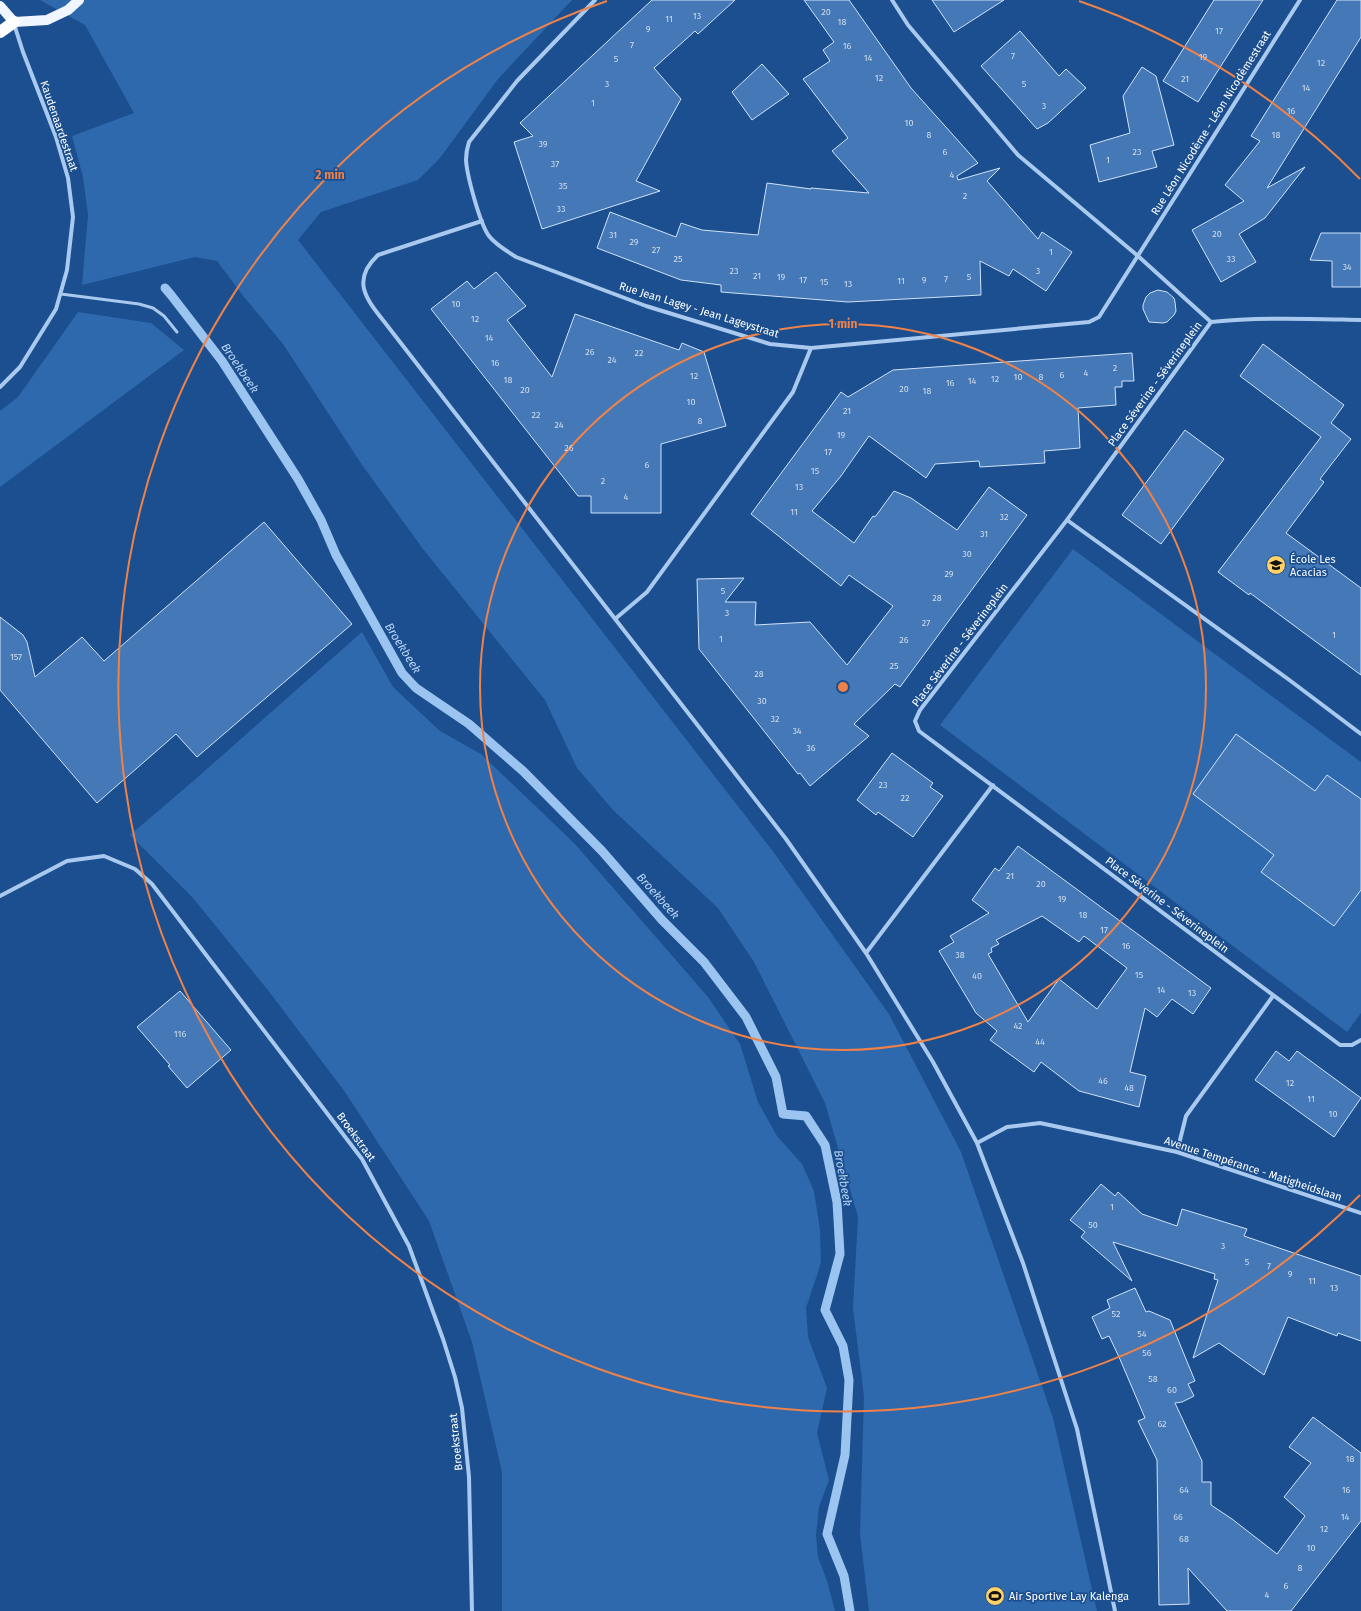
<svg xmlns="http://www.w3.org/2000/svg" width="1361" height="1611" font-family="'Fira Sans',sans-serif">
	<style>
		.green { fill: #2e69ad }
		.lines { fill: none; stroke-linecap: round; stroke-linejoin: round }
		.stream { stroke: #9cc4f0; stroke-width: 9 }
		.building { fill: #4478b7; stroke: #cfe3fa; fill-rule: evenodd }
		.lane { stroke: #a9c9ee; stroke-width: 3 }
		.street { stroke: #a9c9ee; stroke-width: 4 }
		.primary { stroke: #f0f6ff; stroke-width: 10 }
		.highway { stroke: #fff; stroke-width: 12 }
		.ring { fill: none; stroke: #ee8249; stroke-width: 2 }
		.labels { text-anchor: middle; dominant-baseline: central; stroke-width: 3.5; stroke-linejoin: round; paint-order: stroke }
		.number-label { font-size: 9px; fill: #d0dded }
		.street-label { font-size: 11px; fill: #fff; stroke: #1b4f8f }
		.poi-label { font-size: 11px; fill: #fff; stroke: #1b4f8f; text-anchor: start }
		.water-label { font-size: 12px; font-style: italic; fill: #b5d3f5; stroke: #1b4f8f }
		.centre { fill: #ee8249; stroke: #1b4f8f; stroke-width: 2 }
		.ring-label { font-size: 12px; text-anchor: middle; font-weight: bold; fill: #ee8249; stroke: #1b4f8f; stroke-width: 3.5; stroke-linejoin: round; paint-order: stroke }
	</style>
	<rect width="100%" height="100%" fill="#1b4f8f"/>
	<path class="green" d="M 40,0 L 572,0 L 498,79 L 440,158 L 418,180 L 321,212 L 298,240 L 772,850 L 889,1014 L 961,1152 L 1053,1418 L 1097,1611 L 869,1611 L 860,1534 L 864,1397 L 853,1308 L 858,1217 L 825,1103 L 754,962 L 718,908 L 613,810 L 577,768 L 545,700 L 423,549 L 362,465 L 283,344 L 244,297 L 217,261 L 195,257 L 82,285 L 88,215 L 83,177 L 72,136 L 134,113 L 85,25 Z
		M 78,312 L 151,323 L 184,350 L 0,487 L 0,411 L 18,397 Z
		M 1073,549 L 1361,762 L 1361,1013 L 1347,1032 L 940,725 Z
		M 362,632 L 393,687 L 440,731 L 481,754 L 575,844 L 708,997 L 740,1044 L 758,1102 L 777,1136 L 802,1164 L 814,1191 L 820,1230 L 821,1263 L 806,1308 L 808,1337 L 827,1388 L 817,1433 L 829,1480 L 819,1507 L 816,1535 L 818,1557 L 827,1581 L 835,1611 L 502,1611 L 502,1472 L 472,1342 L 429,1221 L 345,1092 L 267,989 L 193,898 L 130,835 L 191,783 Z"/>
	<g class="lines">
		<path class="stream" d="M 165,288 L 171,295 L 222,361 L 298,479 L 321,520 L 336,555 L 402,673 L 416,688 L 469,724 L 523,771 L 602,851 L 662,920 L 704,962 L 746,1017 L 776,1077 L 783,1114 L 806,1116 L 825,1145 L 837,1202 L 840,1254 L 825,1310 L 843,1346 L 849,1380 L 845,1455 L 827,1534 L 844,1576 L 850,1611"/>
	</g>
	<path class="building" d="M 652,0 L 735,0 L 698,34 L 695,31 L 654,68 L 681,99 L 636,181 L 660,191 L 542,229 L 514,142 L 533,136 L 520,123 Z
		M 804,0 L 849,0 L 911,88 L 978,163 L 957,176 L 958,180 L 1000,168 L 987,181 L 1038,239 L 1042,232 L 1072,252 L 1046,291 L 1013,269 L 1009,276 L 980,261 L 981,295 L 848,302 L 721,292 L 721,285 L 681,280 L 597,248 L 610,212 L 676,237 L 681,223 L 702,230 L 758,235 L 767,183 L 811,189 L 811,188 L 869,193 L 832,151 L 848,138 L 803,79 L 830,61 L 823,50 L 834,42 Z
		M 932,0 L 1004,0 L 954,32 Z
		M 1214,0 L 1263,0 L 1198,102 L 1163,81 Z
		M 1337,0 L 1361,0 L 1361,37 L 1267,188 L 1305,167 L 1265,218 L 1239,234 L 1256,262 L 1221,282 L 1192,230 L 1244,201 L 1225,185 L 1260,141 L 1251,136 Z
		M 1020,31 L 1059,76 L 1066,69 L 1086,88 L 1048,123 L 1037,129 L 981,66 Z
		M 762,64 L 789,94 L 752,120 L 732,92 Z
		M 1142,67 L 1156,76 L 1174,145 L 1152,151 L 1157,167 L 1099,182 L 1090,145 L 1130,133 L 1123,96 Z
		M 1321,233 L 1361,233 L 1361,287 L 1332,287 L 1332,261 L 1310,260 Z
		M 496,272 L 526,306 L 507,320 L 552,377 L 575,314 L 679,350 L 682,343 L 704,352 L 726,426 L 661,444 L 661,513 L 591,513 L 591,496 L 578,496 L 431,309 L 467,281 L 474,289 Z
		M 1158,290 L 1167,292 L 1174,298 L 1175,302 L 1176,311 L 1174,315 L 1167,322 L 1163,323 L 1149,322 L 1143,309 L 1143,305 L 1146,297 L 1150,293 Z
		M 1263,344 L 1344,405 L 1331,423 L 1351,439 L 1320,479 L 1324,482 L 1286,533 L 1361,588 L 1361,675 L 1250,593 L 1249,595 L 1218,572 L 1321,437 L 1240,376 Z
		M 1132,353 L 1134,381 L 1122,381 L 1122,387 L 1115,387 L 1116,405 L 1078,408 L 1080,448 L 1044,451 L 1045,463 L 980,467 L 979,461 L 935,464 L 926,478 L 869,436 L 841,476 L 812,511 L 854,543 L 873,516 L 875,517 L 894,491 L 911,498 L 957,530 L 989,487 L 1027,515 L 900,687 L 895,684 L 854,724 L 869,736 L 810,786 L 800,773 L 798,774 L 699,649 L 697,579 L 744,578 L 725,602 L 756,602 L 755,625 L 810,622 L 847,665 L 893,606 L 849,575 L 841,586 L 751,514 L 841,392 L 848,397 L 893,370 Z
		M 1185,430 L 1224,459 L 1161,544 L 1122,515 Z
		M 264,522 L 352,624 L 197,757 L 176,734 L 97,803 L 0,690 L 0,617 L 23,635 L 27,642 L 35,677 L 82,637 L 104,661 Z
		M 1236,734 L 1315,791 L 1327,775 L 1361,799 L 1361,890 L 1334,926 L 1261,872 L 1274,855 L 1193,794 Z
		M 892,753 L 933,783 L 930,787 L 943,796 L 913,837 L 878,812 L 876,815 L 857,800 Z
		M 1018,846 L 1211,988 L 1193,1014 L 1172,999 L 1157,1017 L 1145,1008 L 1130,1072 L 1146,1076 L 1139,1107 L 1079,1091 L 1041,1062 L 1034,1072 L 990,1040 L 997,1031 L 976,1013 L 939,951 L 954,942 L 950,936 L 989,913 L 972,900 L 995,868 L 999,871 ZM 1042,916 L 1079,942 L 1084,936 L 1127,968 L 1097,1009 L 1059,979 L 1028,1022 L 988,954 L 992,952 L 991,948 L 999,944 L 996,940 Z
		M 180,991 L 231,1050 L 187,1088 L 168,1066 L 170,1065 L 137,1027 Z
		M 1276,1051 L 1289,1061 L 1297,1051 L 1361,1098 L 1334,1137 L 1255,1080 Z
		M 1101,1184 L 1115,1196 L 1118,1192 L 1142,1214 L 1177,1226 L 1182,1209 L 1247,1229 L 1244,1236 L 1361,1276 L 1361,1341 L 1338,1333 L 1337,1336 L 1288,1317 L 1264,1375 L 1219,1343 L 1193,1358 L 1218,1280 L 1214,1279 L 1215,1274 L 1113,1242 L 1132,1281 L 1081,1237 L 1085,1232 L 1070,1220 Z
		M 1135,1288 L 1146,1312 L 1149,1311 L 1170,1320 L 1195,1381 L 1188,1384 L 1194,1396 L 1182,1402 L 1175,1403 L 1202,1461 L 1202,1482 L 1211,1482 L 1211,1505 L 1232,1519 L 1277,1554 L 1305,1516 L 1284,1497 L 1311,1463 L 1289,1447 L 1313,1417 L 1361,1453 L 1361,1521 L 1291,1611 L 1227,1611 L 1188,1568 L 1189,1604 L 1159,1605 L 1157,1460 L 1138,1421 L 1145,1418 L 1119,1357 L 1109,1336 L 1102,1339 L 1092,1317 L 1110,1308 L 1107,1300 Z"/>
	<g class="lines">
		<path class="lane" d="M 61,294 L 139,304 L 153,308 L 164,316 L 177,332"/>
		<path class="street" d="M 595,0 L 517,81 L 469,142 C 467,148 466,153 466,160 C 467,176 480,224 489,236 C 496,245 507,251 516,257 L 646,306 L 770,344 L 811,348 L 1089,322 L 1099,317 L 1300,0
			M 892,0 L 908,25 L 1018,155 L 1138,256 L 1211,322
			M 482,221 L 378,255 C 350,281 367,300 386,324 L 786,839 L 866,953 L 933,1062 L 977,1143 L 1023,1263 L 1077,1429 L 1115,1611
			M 1361,320 C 1311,319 1261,317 1211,322 L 1067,520 L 920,710 L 915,721 L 919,731 L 1340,1045 L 1352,1045 L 1361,1040
			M 0,387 L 20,367 L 56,309 L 67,270 L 73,217 L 68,178 L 56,137 L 23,52 L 14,24
			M 1067,520 L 1288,679 L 1361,734
			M 615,619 L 647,592 L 793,392 L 811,348
			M 0,896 L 67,861 L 104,856 L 135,869 L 152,884 L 362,1159 L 409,1246 L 443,1339 L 455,1377 L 462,1408 L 469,1477 L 472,1611
			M 866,953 L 993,785
			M 977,1143 L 1007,1127 L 1040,1123 L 1177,1152 L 1361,1213
			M 1177,1152 L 1186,1116 L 1273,996"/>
		<path class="primary" d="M 0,6 L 14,22 L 47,20 L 68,10 L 79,0"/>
		<path class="highway" d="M 0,32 L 14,22"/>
	</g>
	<g class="ring">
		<circle cx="843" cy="687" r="363"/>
		<path d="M1360 1195A725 725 0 1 1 607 1M1079 1A725 725 0 0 1 1360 179"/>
	</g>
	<defs>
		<g id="school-disc" transform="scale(1)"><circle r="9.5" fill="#ffd166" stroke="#1b4f8f"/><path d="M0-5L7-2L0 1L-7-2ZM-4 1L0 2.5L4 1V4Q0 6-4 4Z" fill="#111"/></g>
		<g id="stadium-disc" transform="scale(1)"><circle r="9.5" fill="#ffd166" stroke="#1b4f8f"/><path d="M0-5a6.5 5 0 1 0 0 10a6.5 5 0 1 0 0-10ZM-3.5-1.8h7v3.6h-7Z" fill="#111"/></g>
	</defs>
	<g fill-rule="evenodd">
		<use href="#school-disc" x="1276" y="565"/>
		<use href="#stadium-disc" x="995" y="1596"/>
	</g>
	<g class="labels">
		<g class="number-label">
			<text x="826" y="12">20</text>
			<text x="697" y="16">13</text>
			<text x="669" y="19">11</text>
			<text x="842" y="22">18</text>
			<text x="648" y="29">9</text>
			<text x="1219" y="31">17</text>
			<text x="632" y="45">7</text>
			<text x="847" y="46">16</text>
			<text x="1013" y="56">7</text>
			<text x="1203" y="57">19</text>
			<text x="868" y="58">14</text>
			<text x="616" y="59">5</text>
			<text x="1321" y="63">12</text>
			<text x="879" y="78">12</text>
			<text x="1185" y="79">21</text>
			<text x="607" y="84">3</text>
			<text x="1024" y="84">5</text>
			<text x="1306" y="88">14</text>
			<text x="593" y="103">1</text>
			<text x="1044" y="106">3</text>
			<text x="1291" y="111">16</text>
			<text x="909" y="123">10</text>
			<text x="929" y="135">8</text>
			<text x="1276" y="135">18</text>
			<text x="543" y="144">39</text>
			<text x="945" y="152">6</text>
			<text x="1137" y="152">23</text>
			<text x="1108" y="160">1</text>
			<text x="555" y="164">37</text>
			<text x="952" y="175">4</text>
			<text x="563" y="186">35</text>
			<text x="965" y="196">2</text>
			<text x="561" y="209">33</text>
			<text x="1217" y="234">20</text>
			<text x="613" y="235">31</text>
			<text x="634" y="242">29</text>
			<text x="656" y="250">27</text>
			<text x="1051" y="252">1</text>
			<text x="678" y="259">25</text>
			<text x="1231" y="259">33</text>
			<text x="1347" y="267">34</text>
			<text x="734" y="271">23</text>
			<text x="1038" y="271">3</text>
			<text x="757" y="276">21</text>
			<text x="781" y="277">19</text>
			<text x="969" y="277">5</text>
			<text x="946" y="279">7</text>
			<text x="803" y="280">17</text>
			<text x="924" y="280">9</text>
			<text x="901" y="281">11</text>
			<text x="824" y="282">15</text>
			<text x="848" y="284">13</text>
			<text x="456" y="304">10</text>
			<text x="475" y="319">12</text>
			<text x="489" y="338">14</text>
			<text x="590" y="352">26</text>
			<text x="639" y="353">22</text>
			<text x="612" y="360">24</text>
			<text x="495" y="363">16</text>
			<text x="1115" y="368">2</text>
			<text x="1086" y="373">4</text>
			<text x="1062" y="375">6</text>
			<text x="694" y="376">12</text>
			<text x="1018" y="377">10</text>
			<text x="1041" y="377">8</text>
			<text x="995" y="379">12</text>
			<text x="508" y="380">18</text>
			<text x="972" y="381">14</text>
			<text x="950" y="383">16</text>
			<text x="904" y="389">20</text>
			<text x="525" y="390">20</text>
			<text x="927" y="391">18</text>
			<text x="691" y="402">10</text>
			<text x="847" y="411">21</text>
			<text x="536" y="415">22</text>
			<text x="700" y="421">8</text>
			<text x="559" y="425">24</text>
			<text x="841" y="435">19</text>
			<text x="569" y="448">26</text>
			<text x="828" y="452">17</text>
			<text x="647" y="465">6</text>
			<text x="815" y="471">15</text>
			<text x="603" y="481">2</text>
			<text x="799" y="487">13</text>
			<text x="626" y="497">4</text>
			<text x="794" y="512">11</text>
			<text x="1004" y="517">32</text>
			<text x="984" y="534">31</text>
			<text x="967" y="554">30</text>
			<text x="949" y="574">29</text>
			<text x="723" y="591">5</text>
			<text x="937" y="598">28</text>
			<text x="727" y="613">3</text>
			<text x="926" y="623">27</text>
			<text x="1334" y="635">1</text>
			<text x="721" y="639">1</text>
			<text x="904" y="640">26</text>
			<text x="16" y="657">157</text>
			<text x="894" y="666">25</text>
			<text x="759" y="674">28</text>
			<text x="762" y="701">30</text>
			<text x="775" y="719">32</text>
			<text x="797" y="731">34</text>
			<text x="811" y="748">36</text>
			<text x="883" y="785">23</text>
			<text x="905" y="798">22</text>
			<text x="1010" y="876">21</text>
			<text x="1041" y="884">20</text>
			<text x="1062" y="899">19</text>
			<text x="1083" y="915">18</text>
			<text x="1104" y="930">17</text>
			<text x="1126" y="946">16</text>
			<text x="960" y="955">38</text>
			<text x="1139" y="975">15</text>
			<text x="977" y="976">40</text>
			<text x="1161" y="990">14</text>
			<text x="1192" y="993">13</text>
			<text x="1018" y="1026">42</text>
			<text x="180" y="1034">116</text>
			<text x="1040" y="1042">44</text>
			<text x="1103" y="1081">46</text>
			<text x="1290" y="1083">12</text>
			<text x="1129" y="1088">48</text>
			<text x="1311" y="1099">11</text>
			<text x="1333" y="1114">10</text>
			<text x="1112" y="1207">1</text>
			<text x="1093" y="1225">50</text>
			<text x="1223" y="1246">3</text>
			<text x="1247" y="1262">5</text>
			<text x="1269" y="1266">7</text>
			<text x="1290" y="1274">9</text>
			<text x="1312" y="1281">11</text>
			<text x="1334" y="1288">13</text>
			<text x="1116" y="1314">52</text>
			<text x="1142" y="1334">54</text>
			<text x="1147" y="1353">56</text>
			<text x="1153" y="1379">58</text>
			<text x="1172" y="1390">60</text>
			<text x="1162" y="1424">62</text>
			<text x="1350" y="1459">18</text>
			<text x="1184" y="1490">64</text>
			<text x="1346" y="1490">16</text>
			<text x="1178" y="1517">66</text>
			<text x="1345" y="1517">14</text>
			<text x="1324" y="1529">12</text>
			<text x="1184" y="1539">68</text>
			<text x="1311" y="1548">10</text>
			<text x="1300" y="1568">8</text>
			<text x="1286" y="1586">6</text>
			<text x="1267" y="1595">4</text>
		</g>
		<g class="street-label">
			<text transform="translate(1211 123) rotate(-58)">Rue Léon Nicodème - Léon Nicodèmestraat</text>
			<text transform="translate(59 126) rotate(71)">Kaudenaardestraat</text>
			<text transform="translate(699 310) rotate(17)">Rue Jean Lagey - Jean Lageystraat</text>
			<text transform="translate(1155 384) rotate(-54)">Place Séverine - Séverineplein</text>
			<text transform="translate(960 645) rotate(-53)">Place Séverine - Séverineplein</text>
			<text transform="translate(1167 905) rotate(37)">Place Séverine - Séverineplein</text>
			<text transform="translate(356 1137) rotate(54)">Broekstraat</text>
			<text transform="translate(1253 1169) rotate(18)">Avenue Tempérance - Matigheidslaan</text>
			<text transform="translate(456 1442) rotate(-96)">Broekstraat</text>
		</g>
		<g class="poi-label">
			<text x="1290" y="559">École Les<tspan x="1290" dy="13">Acacias</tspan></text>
			<text x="1009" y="1596">Air Sportive Lay Kalenga</text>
		</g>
		<g class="water-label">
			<text transform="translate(240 368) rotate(56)">Broekbeek</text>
			<text transform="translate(403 648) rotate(58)">Broekbeek</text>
			<text transform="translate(658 896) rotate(48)">Broekbeek</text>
			<text transform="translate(843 1178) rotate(80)">Broekbeek</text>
		</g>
	</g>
	<circle cx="843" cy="687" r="6" class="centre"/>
	<g class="ring-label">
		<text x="330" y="179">2 min</text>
		<text x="843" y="328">1 min</text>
	</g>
</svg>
